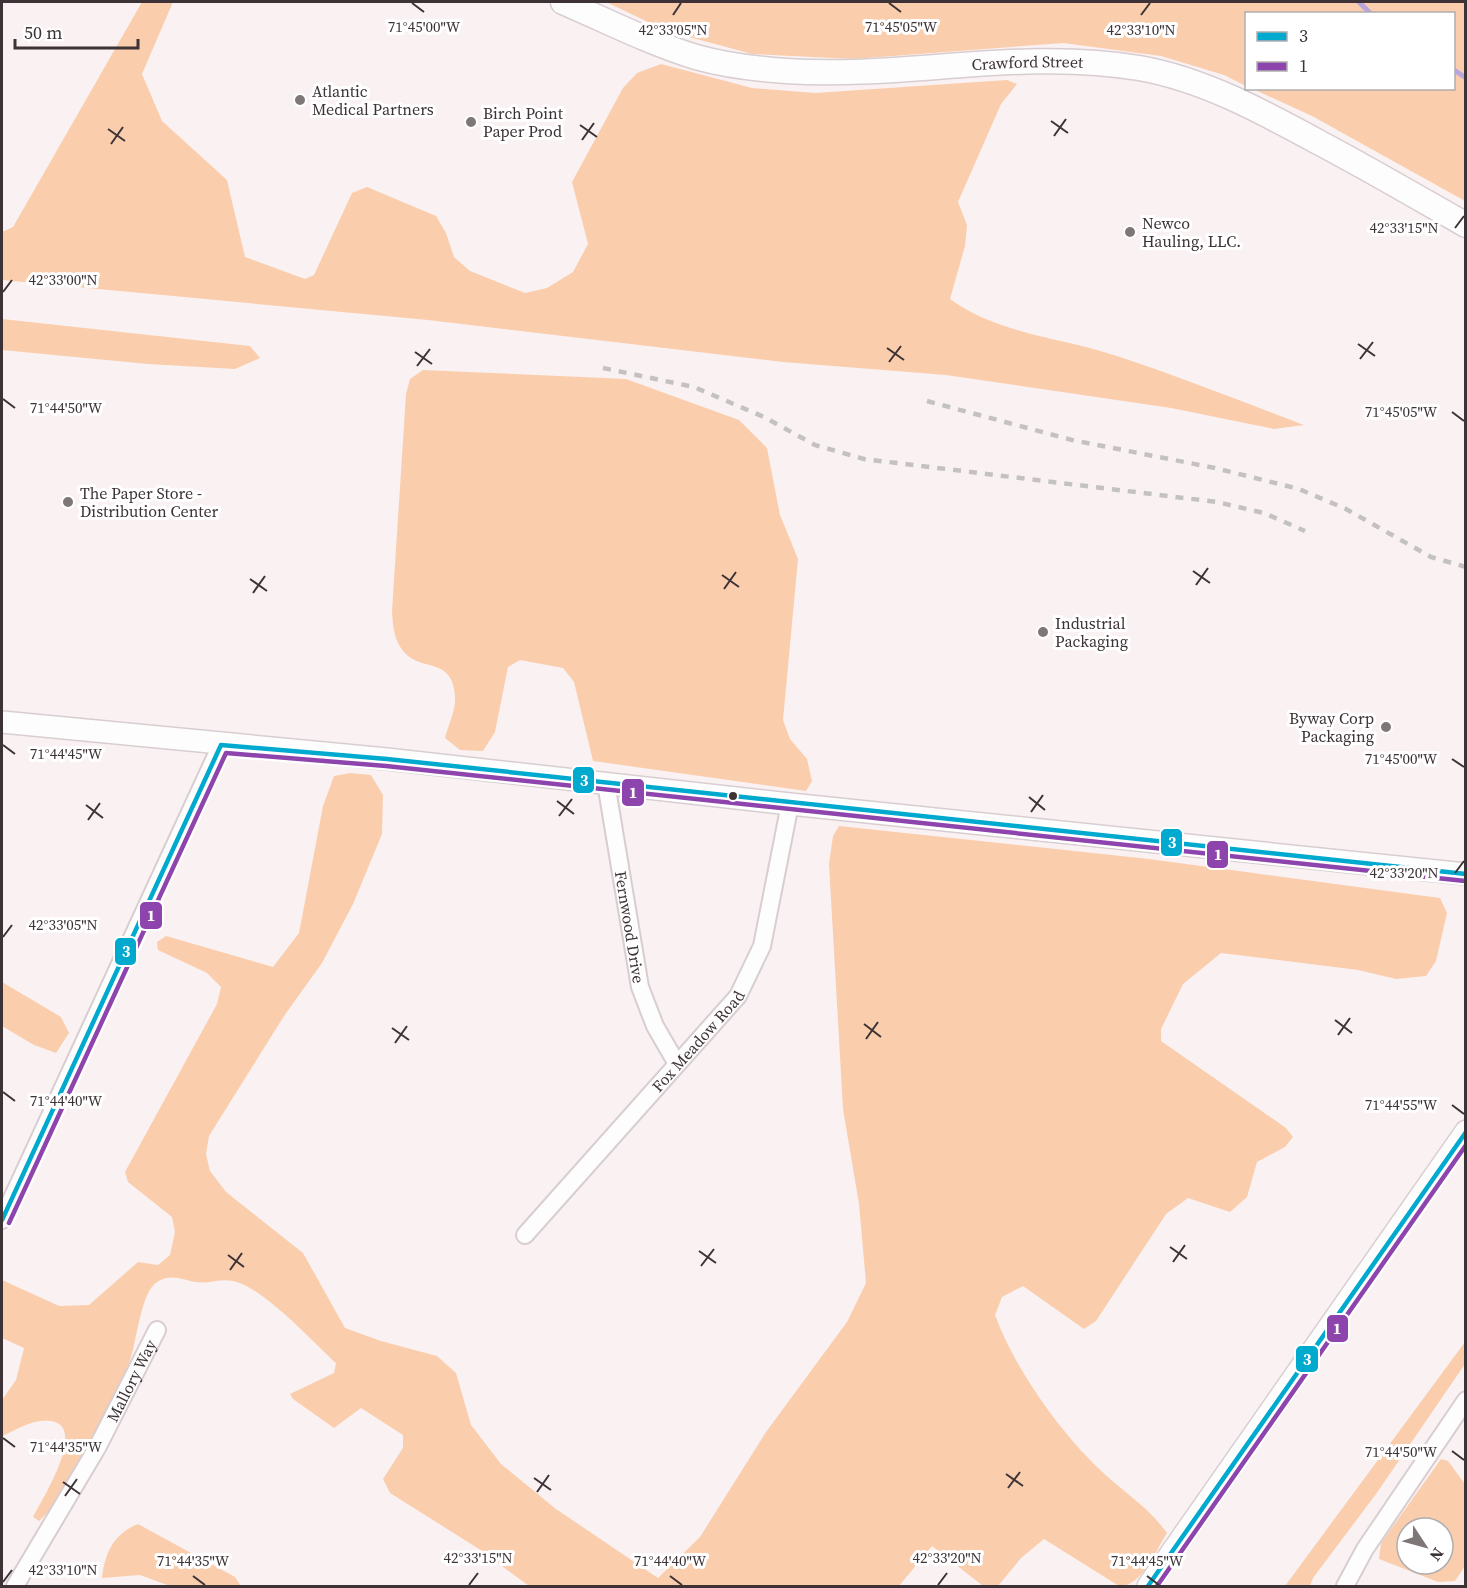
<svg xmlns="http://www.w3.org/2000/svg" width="1467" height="1588" font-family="'Source Serif 4',serif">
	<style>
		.forest { fill: #faceac; fill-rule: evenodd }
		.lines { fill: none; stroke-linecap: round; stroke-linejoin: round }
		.stream { stroke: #b9a6de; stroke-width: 5 }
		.minor-casing { stroke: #d8ced1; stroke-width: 20 }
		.tertiary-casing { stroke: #d8ced1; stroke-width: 24 }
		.secondary-casing { stroke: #d8ced1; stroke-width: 27 }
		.minor { stroke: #fefdfd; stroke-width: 16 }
		.tertiary { stroke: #fefdfd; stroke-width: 21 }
		.secondary { stroke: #fefdfd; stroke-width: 24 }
		.rail { stroke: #c4c1c2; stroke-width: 4.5; stroke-dasharray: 8 8; stroke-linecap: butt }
		.bus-1-casing { stroke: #fff; stroke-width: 9 }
		.bus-2-casing { stroke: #fff; stroke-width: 9 }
		.bus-1 { stroke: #00a9ce; stroke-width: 4.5 }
		.bus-2 { stroke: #8e44ad; stroke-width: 4.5 }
		.ticks { fill: none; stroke: #3d3336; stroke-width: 2 }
		.poi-dot { fill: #7f7678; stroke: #fff; stroke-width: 2 }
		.bus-dot { fill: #3d3336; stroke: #fff; stroke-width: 2 }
		.labels { text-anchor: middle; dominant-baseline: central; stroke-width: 6; stroke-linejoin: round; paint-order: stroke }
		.street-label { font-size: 16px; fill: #3d3336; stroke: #fff }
		.poi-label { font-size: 16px; fill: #3d3336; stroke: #fff; text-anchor: start }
		.ticks-label { font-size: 15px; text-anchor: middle; fill: #3d3336; stroke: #fff; stroke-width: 6; stroke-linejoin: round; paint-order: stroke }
		.line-badge { stroke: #fff; stroke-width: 2 }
		.badge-label { font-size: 16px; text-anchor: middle; font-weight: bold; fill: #fff }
	</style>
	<rect width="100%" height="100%" fill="#faf1f3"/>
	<path class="forest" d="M 142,2 L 173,2 L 142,74 L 162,121 L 227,180 L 245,257 L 305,279 L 314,275 L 352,193 L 367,187 L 436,216 L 446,233 L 454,257 L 470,271 L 525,293 L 547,288 L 573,272 L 588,244 L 572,182 L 623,88 L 637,73 L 661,64 L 752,88 L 815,93 L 1007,80 L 1017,84 L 1001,104 L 958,202 L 967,225 L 965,246 L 950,299 C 998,334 1059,337 1114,355 C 1178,376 1241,401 1304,425 L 1274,429 L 1171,408 L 946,375 L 783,362 L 428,320 L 2,280 L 2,232 L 13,227 Z
		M 606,2 L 1460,2 L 1466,4 L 1465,201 L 1312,116 L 1253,89 L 1454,88 L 1454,14 L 1246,14 L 1246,86 L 1224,75 L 1161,56 L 1063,43 L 853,59 L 752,54 L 667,31 Z
		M 2,319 L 250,346 L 260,358 L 235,369 L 148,364 L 2,350 Z
		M 423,370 L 626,379 L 739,420 L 767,448 L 780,515 L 798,559 L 783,720 L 790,739 L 807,759 L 812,781 L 806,791 L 593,761 L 574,682 L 563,668 L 520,660 L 508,667 L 495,732 L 483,751 L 460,750 L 445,738 C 448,726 456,710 455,697 C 453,658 425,671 407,655 C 394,643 393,627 392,611 L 406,394 L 410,379 Z
		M 350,773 L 371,775 L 383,795 L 382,834 L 353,904 L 322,963 L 284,1016 L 209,1136 L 206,1154 L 210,1171 L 226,1192 L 303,1253 L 345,1328 L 381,1341 L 437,1356 L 456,1373 L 471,1425 L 501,1464 L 556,1509 L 658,1578 L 700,1537 L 766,1432 L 847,1322 L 866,1283 L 859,1204 L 843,1109 L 829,864 L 833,836 L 839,826 L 1149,859 L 1440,898 L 1447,913 L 1436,961 L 1426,976 L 1396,979 L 1358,970 L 1221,953 L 1183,984 L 1161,1029 L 1161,1041 L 1286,1128 L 1293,1137 L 1285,1147 L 1257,1162 L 1247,1197 L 1230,1212 L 1188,1198 L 1166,1214 L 1096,1321 L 1084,1329 L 1023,1286 L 1002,1297 L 995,1315 C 1014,1367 1057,1428 1097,1467 C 1120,1490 1148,1506 1167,1533 C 1156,1550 1142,1587 1119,1586 L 1044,1539 L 1021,1558 L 998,1586 L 983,1586 L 932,1546 L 899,1586 L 529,1586 L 479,1549 L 390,1493 L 383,1479 L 403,1448 L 403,1435 L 361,1408 L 334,1428 L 293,1399 L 290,1394 L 334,1373 L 336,1363 C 312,1341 263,1287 233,1281 C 220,1278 208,1284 196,1282 C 182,1280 171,1273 157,1282 C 140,1293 137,1343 129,1363 C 114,1404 72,1494 39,1521 L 33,1517 C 42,1499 96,1415 41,1421 C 28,1422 14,1431 2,1436 L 2,1400 L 16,1380 L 24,1348 L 2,1338 L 2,1280 L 59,1306 L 89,1305 L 138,1262 L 158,1265 L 170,1255 L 175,1232 L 172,1217 L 128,1182 L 125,1172 L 217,1004 L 221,987 L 207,973 L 158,950 L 157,942 L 166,936 L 273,967 L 299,933 L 323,806 L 334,776 Z
		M 2,982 L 61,1017 L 69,1033 L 56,1053 L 34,1045 L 2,1026 Z
		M 1465,1342 L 1465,1364 L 1376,1494 L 1313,1578 L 1310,1586 L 1285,1586 Z
		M 1441,1459 L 1448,1461 L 1465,1484 L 1465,1566 L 1455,1581 L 1438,1582 L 1379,1559 L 1381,1543 ZM 1407,1528 L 1443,1528 L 1443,1564 L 1407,1564 Z
		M 138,1524 L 235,1577 L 241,1586 L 170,1586 L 140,1575 L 102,1578 C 105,1553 113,1534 138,1524 Z"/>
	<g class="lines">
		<path class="stream" d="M 1359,2 L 1371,14
			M 1454,70 L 1466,78"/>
		<g class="minor-casing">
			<g id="minor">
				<path id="s1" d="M 606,783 L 640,987 L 655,1026 L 677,1064"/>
				<path d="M 2,1220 L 221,745"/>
				<path id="s2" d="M 525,1235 L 738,996 L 762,946 L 790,804"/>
				<path id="s3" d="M 15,1586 L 97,1448 L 157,1330"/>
				<path d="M 1345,1586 L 1365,1549 L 1466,1400"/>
			</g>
		</g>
		<g class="tertiary-casing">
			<path id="tertiary" d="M 2,722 L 387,759 L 790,804 L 1466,874
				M 1148,1586 L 1466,1131"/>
		</g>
		<g class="secondary-casing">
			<g id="secondary">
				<path id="s4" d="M 563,2 C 607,21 650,43 696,57 C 724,65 757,69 786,71 C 904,79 1021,48 1139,68 C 1203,79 1263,112 1320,143 C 1369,169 1417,197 1466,225"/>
			</g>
		</g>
		<use href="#minor" class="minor"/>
		<use href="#tertiary" class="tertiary"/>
		<use href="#secondary" class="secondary"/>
		<path class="rail" d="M 603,368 L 694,387 L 764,417 L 815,445 L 864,459 L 1217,502 L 1264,513 L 1305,531
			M 927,401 L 1072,440 L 1215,468 L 1299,489 L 1346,509 L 1431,557 L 1466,567"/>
		<g class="bus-1-casing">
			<path id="bus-1" d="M 2,1220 L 221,745 L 387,759 L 1466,874
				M 1148,1586 L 1466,1132"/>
		</g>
		<g class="bus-2-casing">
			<path id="bus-2" d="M 9,1223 L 226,753 L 386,766 L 1465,881
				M 1157,1586 L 1466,1145"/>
		</g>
		<use href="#bus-1" class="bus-1"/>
		<use href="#bus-2" class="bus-2"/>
	</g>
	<path class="ticks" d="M 412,3 L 424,12M 889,3 L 901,12M 673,15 L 681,3M 1141,15 L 1150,3M 1051,121 L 1068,133M 580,125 L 597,137M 108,129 L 125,141M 1054,136 L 1066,119M 582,140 L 594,123M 111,144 L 123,127M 1455,228 L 1464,216M 3,292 L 12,280M 1358,344 L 1375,356M 887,348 L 904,360M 415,352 L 432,364M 1360,359 L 1373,342M 889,362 L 901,346M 417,366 L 430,349M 3,399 L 15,408M 1452,412 L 1464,421M 1193,571 L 1210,583M 722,575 L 739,587M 250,579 L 267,591M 1196,585 L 1208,568M 724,589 L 736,572M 253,593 L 265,576M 3,745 L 15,754M 1452,759 L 1464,767M 1029,797 L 1045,810M 557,801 L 574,814M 86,805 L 103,818M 1031,812 L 1043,795M 559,816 L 572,799M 88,820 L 100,803M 1455,873 L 1464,861M 3,937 L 12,925M 1335,1020 L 1352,1033M 864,1024 L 881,1037M 392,1028 L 409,1040M 1338,1035 L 1350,1018M 866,1039 L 878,1022M 395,1043 L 407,1026M 3,1092 L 15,1101M 1452,1105 L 1464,1114M 1170,1247 L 1187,1259M 699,1251 L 716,1263M 228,1255 L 244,1267M 1173,1262 L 1185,1245M 701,1266 L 714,1249M 230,1270 L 242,1253M 3,1438 L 15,1447M 1452,1451 L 1464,1460M 1006,1474 L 1023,1486M 534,1478 L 551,1490M 63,1482 L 80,1494M 1008,1488 L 1020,1472M 537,1492 L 549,1475M 65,1496 L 77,1479M 193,1576 L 205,1585M 670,1576 L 682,1585M 1147,1576 L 1159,1585M 3,1582 L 12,1570M 469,1585 L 478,1573M 938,1585 L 947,1573"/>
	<g class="poi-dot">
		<circle cx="300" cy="100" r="6"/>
		<circle cx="471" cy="122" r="6"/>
		<circle cx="1130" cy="232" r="6"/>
		<circle cx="68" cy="502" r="6"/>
		<circle cx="1043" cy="632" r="6"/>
		<circle cx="1386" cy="727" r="6"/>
	</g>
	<circle class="bus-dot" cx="733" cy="796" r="5"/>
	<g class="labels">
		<g class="street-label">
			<text stroke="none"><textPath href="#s4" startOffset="477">Crawford Street</textPath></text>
			<text stroke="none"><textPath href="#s1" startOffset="146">Fernwood Drive</textPath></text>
			<text stroke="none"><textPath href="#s2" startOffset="260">Fox Meadow Road</textPath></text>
			<text stroke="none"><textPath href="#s3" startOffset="236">Mallory Way</textPath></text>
		</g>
		<g class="poi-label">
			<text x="312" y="91">Atlantic<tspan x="312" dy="18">Medical Partners</tspan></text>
			<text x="483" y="113">Birch Point<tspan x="483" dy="18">Paper Prod</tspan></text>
			<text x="1142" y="223">Newco<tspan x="1142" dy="18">Hauling, LLC.</tspan></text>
			<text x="80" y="493">The Paper Store -<tspan x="80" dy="18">Distribution Center</tspan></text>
			<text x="1055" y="623">Industrial<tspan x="1055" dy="18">Packaging</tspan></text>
			<text x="1374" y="718" text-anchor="end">Byway Corp<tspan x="1374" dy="18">Packaging</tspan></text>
		</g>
	</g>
	<g class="ticks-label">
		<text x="901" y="32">71°45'05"W</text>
		<text x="424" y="32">71°45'00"W</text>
		<text x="673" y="35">42°33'05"N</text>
		<text x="1141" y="35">42°33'10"N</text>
		<text x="1404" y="233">42°33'15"N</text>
		<text x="63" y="285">42°33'00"N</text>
		<text x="66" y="413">71°44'50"W</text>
		<text x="1401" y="417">71°45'05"W</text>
		<text x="66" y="759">71°44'45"W</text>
		<text x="1401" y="764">71°45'00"W</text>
		<text x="1404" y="878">42°33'20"N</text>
		<text x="63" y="930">42°33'05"N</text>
		<text x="66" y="1106">71°44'40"W</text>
		<text x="1401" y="1110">71°44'55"W</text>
		<text x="66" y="1452">71°44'35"W</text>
		<text x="1401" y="1457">71°44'50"W</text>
		<text x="478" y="1563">42°33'15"N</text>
		<text x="947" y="1563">42°33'20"N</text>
		<text x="193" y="1566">71°44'35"W</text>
		<text x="670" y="1566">71°44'40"W</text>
		<text x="1147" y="1566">71°44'45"W</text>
		<text x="63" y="1575">42°33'10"N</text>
	</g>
	<g class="line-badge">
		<rect x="572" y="766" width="23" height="28" rx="6" fill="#00a9ce"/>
		<rect x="621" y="778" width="24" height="29" rx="6" fill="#8e44ad"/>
		<rect x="1160" y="828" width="23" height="29" rx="6" fill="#00a9ce"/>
		<rect x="1206" y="840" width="23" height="29" rx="6" fill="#8e44ad"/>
		<rect x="139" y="901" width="24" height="29" rx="6" fill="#8e44ad"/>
		<rect x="114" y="937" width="23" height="29" rx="6" fill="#00a9ce"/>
		<rect x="1326" y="1314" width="23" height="29" rx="6" fill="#8e44ad"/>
		<rect x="1295" y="1345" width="24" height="28" rx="6" fill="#00a9ce"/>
	</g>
	<g class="badge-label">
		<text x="584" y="786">3</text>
		<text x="633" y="798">1</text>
		<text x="1172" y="848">3</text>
		<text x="1218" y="860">1</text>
		<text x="151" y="921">1</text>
		<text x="126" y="957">3</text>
		<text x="1337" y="1334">1</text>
		<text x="1307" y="1365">3</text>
	</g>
	<rect width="1467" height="1588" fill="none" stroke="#3d3336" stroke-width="6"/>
	<rect x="1245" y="12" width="210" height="78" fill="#ffffff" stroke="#b1adaf" stroke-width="1.5"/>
	<rect x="1257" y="32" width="30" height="9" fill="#00a9ce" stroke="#b1adaf" stroke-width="1.5"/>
	<text x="1299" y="42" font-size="18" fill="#3d3336">3</text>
	<rect x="1257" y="62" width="30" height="9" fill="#8e44ad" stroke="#b1adaf" stroke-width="1.5"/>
	<text x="1299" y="72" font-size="18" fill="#3d3336">1</text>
	<g transform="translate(1425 1546) rotate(126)"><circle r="28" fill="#ffffff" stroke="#b1adaf" stroke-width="1.5"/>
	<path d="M0-4.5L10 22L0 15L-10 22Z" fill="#7f7678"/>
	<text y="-9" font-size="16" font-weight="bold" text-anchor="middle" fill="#3d3336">N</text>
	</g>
	<path d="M15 39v9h123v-9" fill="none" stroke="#3d3336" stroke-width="3"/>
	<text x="24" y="39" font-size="18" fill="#3d3336" stroke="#ffffff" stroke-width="4.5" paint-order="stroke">50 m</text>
</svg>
